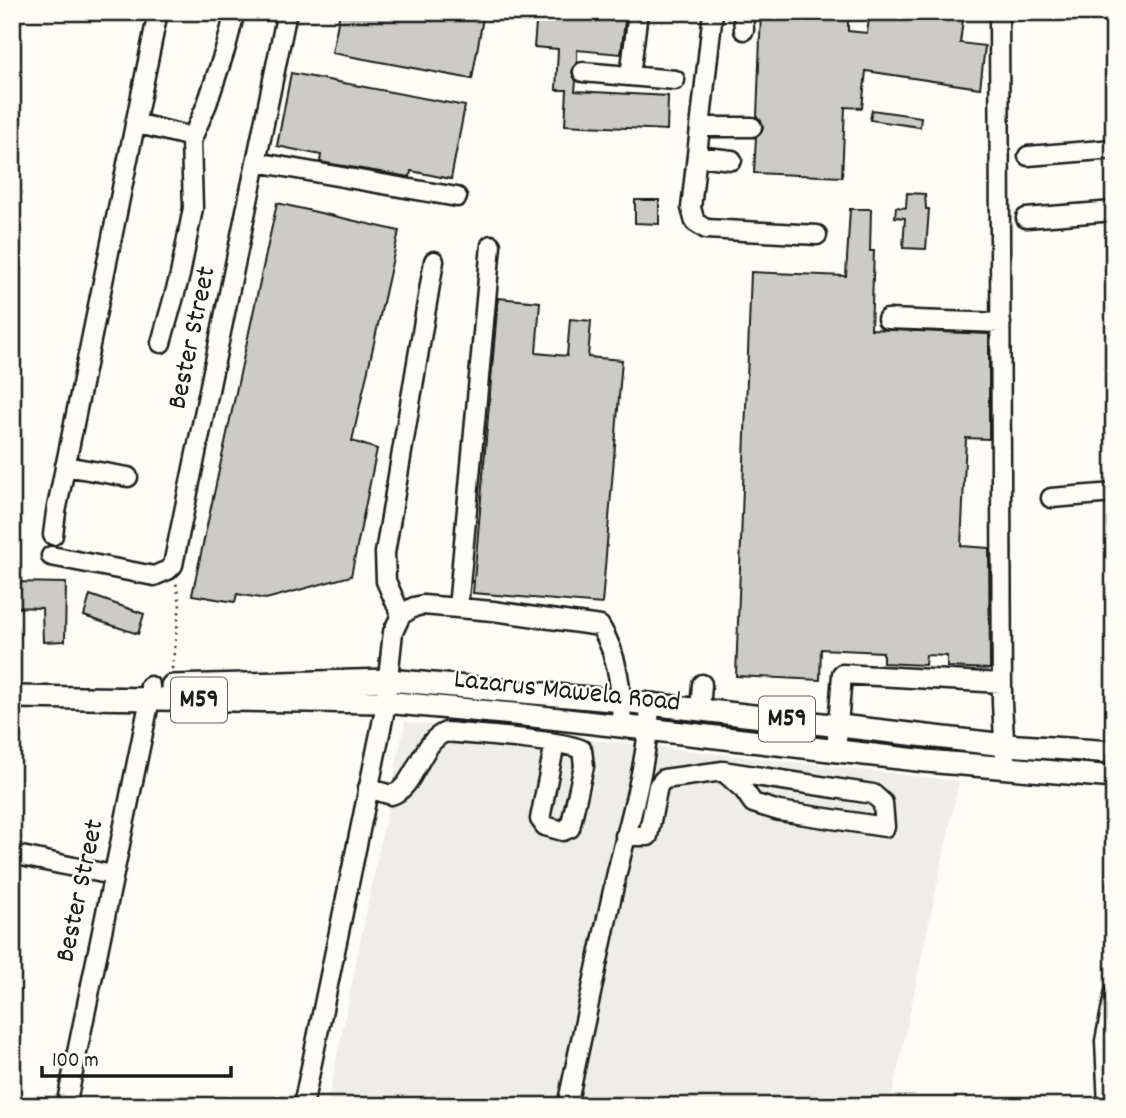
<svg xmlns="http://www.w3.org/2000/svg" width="1126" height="1118" font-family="Dekko,sans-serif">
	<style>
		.built { fill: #eeede9 }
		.building { fill: #cccbc8; stroke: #1c1c1c; stroke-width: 2 }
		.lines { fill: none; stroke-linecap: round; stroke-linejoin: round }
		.minor-casing { stroke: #1c1c1c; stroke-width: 23 }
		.major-casing { stroke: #1c1c1c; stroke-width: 26 }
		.path { stroke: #1c1c1c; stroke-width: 2.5; stroke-dasharray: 2 5; stroke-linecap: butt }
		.minor { stroke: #fdfcf7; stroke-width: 18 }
		.major { stroke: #fdfcf7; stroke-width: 21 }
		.labels { text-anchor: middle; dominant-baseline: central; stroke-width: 5; stroke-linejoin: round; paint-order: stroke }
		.shield { fill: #fdfcf7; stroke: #605f5e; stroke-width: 2 }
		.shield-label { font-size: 26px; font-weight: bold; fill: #1c1c1c }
		.street-label { font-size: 28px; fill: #1c1c1c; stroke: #fdfcf7 }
	</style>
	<rect width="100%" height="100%" fill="#fdfcf7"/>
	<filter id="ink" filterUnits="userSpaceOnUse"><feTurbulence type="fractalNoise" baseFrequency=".0143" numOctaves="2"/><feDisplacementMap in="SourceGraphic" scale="14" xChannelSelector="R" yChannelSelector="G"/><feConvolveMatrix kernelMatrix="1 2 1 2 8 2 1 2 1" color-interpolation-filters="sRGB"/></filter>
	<g filter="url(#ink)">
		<path class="built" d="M 405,722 L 631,744 L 959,781 L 890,1106 L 327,1106 Z"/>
		<path class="building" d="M 340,12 L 484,12 L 472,79 L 332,53 Z
			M 537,12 L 626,12 L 621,54 L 577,50 L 577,63 L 572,72 L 576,81 L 575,91 L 668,96 L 667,130 L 565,125 L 567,90 L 556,90 L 558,49 L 534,47 Z
			M 761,12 L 848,12 L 848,31 L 867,33 L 870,12 L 964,12 L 960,43 L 985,46 L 980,88 L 866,71 L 862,108 L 845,107 L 842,177 L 754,173 L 756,137 L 761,133 L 763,128 L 761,121 L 757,117 Z
			M 291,73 L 465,106 L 451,179 L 411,171 L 410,177 L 320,162 L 321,155 L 277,146 Z
			M 872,110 L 921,117 L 920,127 L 870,120 Z
			M 907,193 L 925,194 L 926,209 L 929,209 L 926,249 L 903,248 L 905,218 L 895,217 L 896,207 L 906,208 Z
			M 635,200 L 659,200 L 659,224 L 635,223 Z
			M 277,203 L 399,231 L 352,441 L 377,449 L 351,576 L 266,599 L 237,594 L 235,602 L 192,595 Z
			M 850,209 L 871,209 L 870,251 L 874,251 L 871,329 L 989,334 L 989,439 L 966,438 L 961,546 L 989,548 L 990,669 L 947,667 L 947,656 L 926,655 L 925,665 L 883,663 L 883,652 L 821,649 L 820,680 L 736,676 L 751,272 L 846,276 Z
			M 498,298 L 540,302 L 536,353 L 567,356 L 570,319 L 591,321 L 588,357 L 622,360 L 602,604 L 473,593 Z
			M 12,582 L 66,583 L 65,641 L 43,642 L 42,608 L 12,607 Z
			M 90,595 L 144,614 L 138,634 L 84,616 Z"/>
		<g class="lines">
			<g class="minor-casing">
				<path id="minor" d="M 713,12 L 691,208 L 695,222 L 706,229 L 817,235
					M 743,12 L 744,30
					M 999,12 L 1002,703 L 1005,758
					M 583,72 L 675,80
					M 630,76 L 638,12
					M 135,123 L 192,137
					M 700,127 L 752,127
					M 697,156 L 732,160
					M 1028,156 L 1114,149
					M 256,162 L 457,197
					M 1026,218 L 1114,211
					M 887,319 L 1001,323
					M 161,343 L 180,275 L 193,208 L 191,141 L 207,104 L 226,47 L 235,12
					M 65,466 L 128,477
					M 1051,498 L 1114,493
					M 53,535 L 56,512 L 158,12
					M 51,556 L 154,576 L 168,570 L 173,565 L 287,12
					M 458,608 L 491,245
					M 401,615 L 386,581 L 385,553 L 434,261
					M 700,710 L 702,684
					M 836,752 L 842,674 L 1002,683
					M 368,788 L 391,795 C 416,788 419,742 446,732 C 469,734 570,741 582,750 L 584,766 L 570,828 L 563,831 L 545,826 L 540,819 L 555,743
					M 625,836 L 648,836 L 658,786 L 664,779 L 723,771 L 873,794 L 883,803 L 885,827 L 779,811 L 753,803 L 744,790 L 723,771
					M 12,854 L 112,875
					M 66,1106 L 150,699 L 150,686
					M 303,1106 L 384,714 L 393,632 L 401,615 L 414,607 L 423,605 L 493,611 L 600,626 C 618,654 623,694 621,727
					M 567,1106 C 584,1029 599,953 616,877 C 629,820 648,763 650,704
					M 1108,1106 L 1105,1041 L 1114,995"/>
			</g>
			<g class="major-casing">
				<path id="major" d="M 172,686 L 388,680 L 623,701 L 1005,745 L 1114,752
					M 12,697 L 385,702 L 524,715 L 926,761 L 1114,777"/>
			</g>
			<path class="path" d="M 172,669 L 180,604 L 176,582"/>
			<use href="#minor" class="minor"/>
			<use href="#major" class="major"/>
		</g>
	</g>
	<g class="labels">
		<g class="shield">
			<rect x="171" y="677.5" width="56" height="45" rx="5"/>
			<rect x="759" y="696.5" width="56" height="45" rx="5"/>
		</g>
		<g class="shield-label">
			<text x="199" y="700">M59</text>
			<text x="787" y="719">M59</text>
		</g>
		<g class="street-label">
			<text transform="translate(194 338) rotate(-78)">Bester Street</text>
			<text transform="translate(567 693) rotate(6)">Lazarus Mawela Road</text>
			<text transform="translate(82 891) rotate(-78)">Bester Street</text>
		</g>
	</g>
	<rect width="1126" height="1118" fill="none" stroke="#fdfcf7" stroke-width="42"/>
	<rect x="21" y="21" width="1084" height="1076" fill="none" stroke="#1c1c1c" stroke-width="2.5" filter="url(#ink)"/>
	<path d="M42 1066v10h189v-10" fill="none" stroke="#1c1c1c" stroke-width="3.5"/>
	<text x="52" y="1066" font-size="21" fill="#1c1c1c" stroke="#fdfcf7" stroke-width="5" paint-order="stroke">100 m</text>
</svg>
